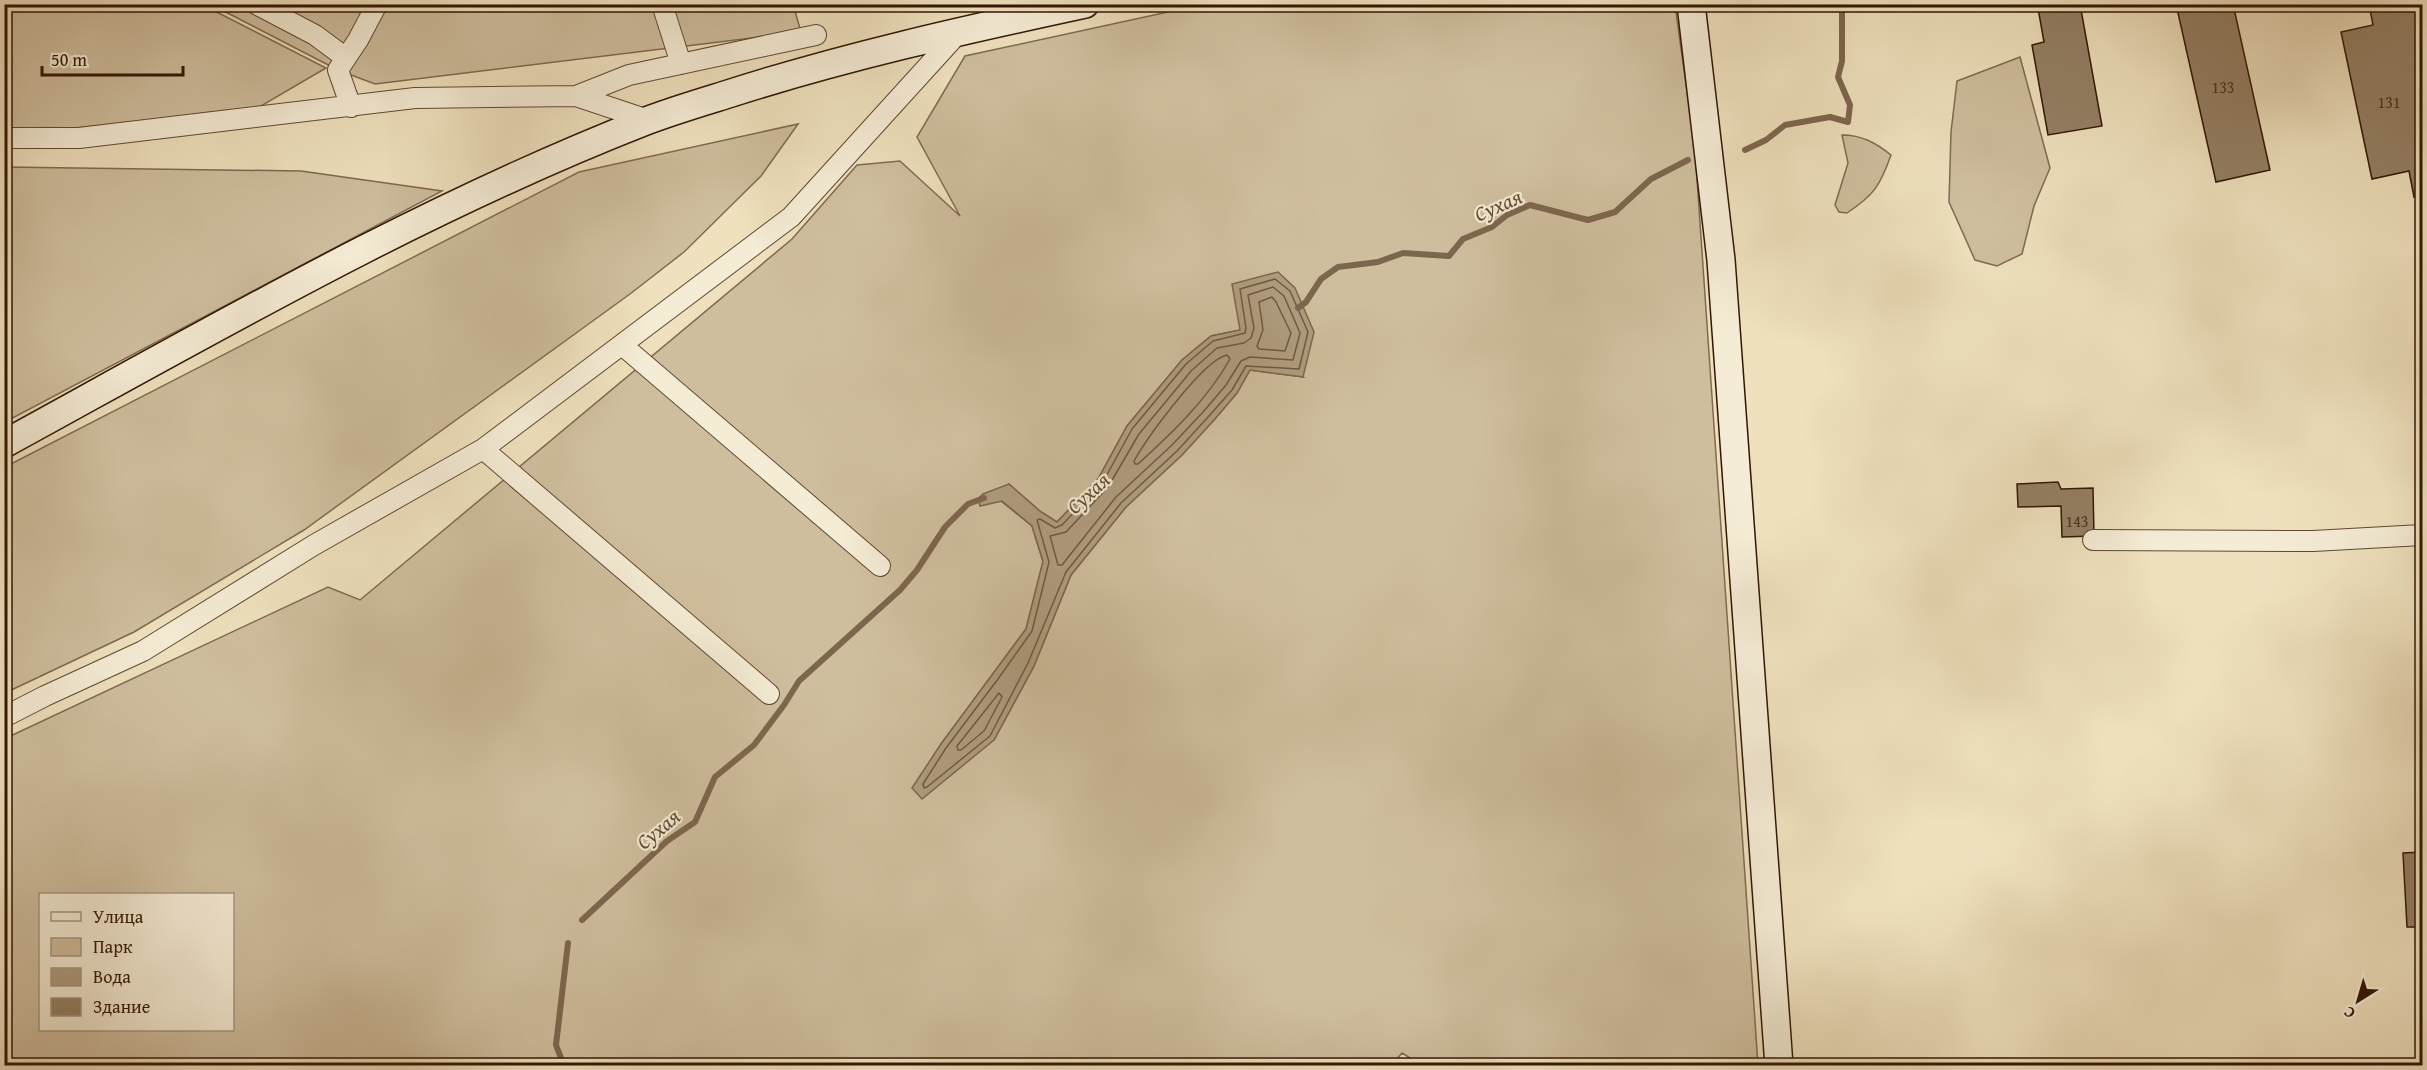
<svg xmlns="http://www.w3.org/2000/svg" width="2427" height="1070" font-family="'Gentium Book Plus',serif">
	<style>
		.green { fill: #cfbe9e; stroke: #806a51; stroke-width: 1.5; fill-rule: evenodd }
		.water { fill: #af9c7f; stroke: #7d664e; stroke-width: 1.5 }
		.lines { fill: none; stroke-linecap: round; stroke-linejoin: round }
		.shore { stroke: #705942; stroke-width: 1.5 }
		.stream { stroke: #7d664e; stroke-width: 6 }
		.building { fill: #948065; stroke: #321604; stroke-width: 1.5 }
		.street-casing { stroke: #614932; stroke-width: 22 }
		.secondary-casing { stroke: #321604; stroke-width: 30 }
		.street { stroke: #f5ecd5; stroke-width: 20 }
		.secondary { stroke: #f5ecd5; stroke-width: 27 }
		.labels { text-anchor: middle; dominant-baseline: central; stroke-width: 4.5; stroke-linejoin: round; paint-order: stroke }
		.number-label { font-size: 16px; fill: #4a301c }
		.water-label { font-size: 21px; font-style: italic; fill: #644c35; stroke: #f5ecd5 }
	</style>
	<rect width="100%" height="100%" fill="#efe1be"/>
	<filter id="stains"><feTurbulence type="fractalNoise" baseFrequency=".00333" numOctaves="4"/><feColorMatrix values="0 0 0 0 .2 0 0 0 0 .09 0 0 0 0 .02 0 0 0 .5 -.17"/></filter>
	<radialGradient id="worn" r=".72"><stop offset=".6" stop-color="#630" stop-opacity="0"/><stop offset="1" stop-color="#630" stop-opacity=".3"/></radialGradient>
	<path class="green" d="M 793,4 L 801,32 L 375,84 L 338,70 L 212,5 Z
		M 5,5 L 203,5 L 326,68 L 254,110 L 55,130 L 5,128 Z
		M 1200,5 L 1675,5 L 1695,150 L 1758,1065 L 1423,1066 L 1402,1053 L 1391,1066 L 5,1065 L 4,739 L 328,587 L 360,600 L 792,239 L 857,165 L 900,161 L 960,216 L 917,137 L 965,56 ZM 1240,330 L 1303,377 L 1250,370 L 1237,393 L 1214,420 L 1182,455 L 1126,507 L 1071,575 L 1034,666 L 994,740 L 913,788 L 941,744 L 1026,629 L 1043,562 L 1032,526 L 1001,501 L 1009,484 L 1041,512 L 1057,522 L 1098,479 L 1127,426 L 1182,360 L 1211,336 ZM 40,894 L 232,894 L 232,1030 L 40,1030 Z
		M 2020,57 L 2050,168 L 2034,206 L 2022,254 L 1997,266 L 1975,260 L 1949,202 L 1951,132 L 1957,81 Z
		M 798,124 L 761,176 L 684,252 L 630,294 L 304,530 L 134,632 L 5,693 L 5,467 L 579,172 Z
		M 1842,135 C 1862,135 1876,143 1891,155 C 1880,186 1874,195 1847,213 L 1839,212 L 1835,205 L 1848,163 Z
		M 5,167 L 301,171 L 442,191 L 5,422 Z"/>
	<path class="water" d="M 1278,272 L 1295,288 L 1314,332 L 1303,377 L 1250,370 L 1237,393 L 1214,420 L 1182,455 L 1126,507 L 1071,575 L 1034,666 L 994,740 L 922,799 L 912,788 L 941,744 L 1026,629 L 1043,561 L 1032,526 L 1002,501 L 980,506 L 978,499 L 983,494 L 1009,484 L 1041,512 L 1057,522 L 1098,479 L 1127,426 L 1182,360 L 1211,336 L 1240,330 L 1232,284 Z"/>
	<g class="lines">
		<path class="shore" d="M 1275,279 L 1290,291 L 1308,332 L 1299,369 L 1246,366 L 1232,390 L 1209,416 L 1177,451 L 1121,503 L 1066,572 L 1028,663 L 990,736 L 927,787 L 924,788 L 923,784 L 946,748 L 998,679 L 1032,631 L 1049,562 L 1037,520 L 1040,519 L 1055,528 L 1062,525 L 1103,482 L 1132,429 L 1186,364 L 1213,341 L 1245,333 L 1246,328 L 1240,289 Z
			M 1273,287 L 1284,296 L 1300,333 L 1293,360 L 1250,357 L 1241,361 L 1226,385 L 1204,411 L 1172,445 L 1116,497 L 1062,565 L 1058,565 L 1050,536 L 1066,532 L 1108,487 L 1139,434 L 1192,370 L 1217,348 L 1244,343 L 1251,338 L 1254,328 L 1248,295 Z
			M 1272,297 L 1276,302 L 1291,333 L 1285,351 L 1259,349 L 1257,346 L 1263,330 L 1259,302 Z
			M 1227,355 L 1230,359 C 1207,400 1172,433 1138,464 L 1135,464 L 1134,461 C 1147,438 1203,360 1227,355 Z
			M 999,693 L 1002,697 L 984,731 L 961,750 L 958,750 L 957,746 Z"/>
		<path class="stream" d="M 1745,150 L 1766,140 L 1785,125 L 1830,117 L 1848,122 L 1850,105 L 1838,77 L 1842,61 L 1842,4
			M 1298,308 L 1306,302 L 1321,279 L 1338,267 L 1378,262 L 1403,253 L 1449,256 L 1463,239 L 1492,227 L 1507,215 L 1530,205 L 1588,220 L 1615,212 L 1651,179 L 1688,160
			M 582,920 L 667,841 L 695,822 L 715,777 L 754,745 L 784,705 L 799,681 L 900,590 L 917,570 L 945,527 L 968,504 L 984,498
			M 564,1066 L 556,1045 L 568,943"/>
	</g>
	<path class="building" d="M 2057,4 L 2080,4 L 2102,126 L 2048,135 L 2032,45 L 2044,42 L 2038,8 Z
		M 2176,4 L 2233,4 L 2270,170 L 2216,182 Z
		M 2369,4 L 2422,4 L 2422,195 L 2414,197 L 2409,171 L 2372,179 L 2341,32 L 2373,25 Z
		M 2058,482 L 2061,489 L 2093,488 L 2094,536 L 2062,537 L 2061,506 L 2018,507 L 2017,484 Z
		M 2422,852 L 2422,927 L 2407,927 L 2403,853 Z
		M 2419,951 L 2422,951 L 2422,990 L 2420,990 Z"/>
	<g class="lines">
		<g class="street-casing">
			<path id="street" d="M 256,4 L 315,35 L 346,58
				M 662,4 L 681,64
				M 576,96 L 629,75 L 816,35
				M 351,107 L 338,70 L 358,40 L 377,4
				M 4,138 L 79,138 L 415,98 L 576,96 L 648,120
				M 622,345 L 880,566
				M 483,449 L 769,694
				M 2093,540 L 2313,541 L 2422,535
				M 4,717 L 45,696 L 143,651 L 314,545 L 483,449 L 791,217 L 960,31"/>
		</g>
		<g class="secondary-casing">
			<path id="secondary" d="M 1691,4 L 1721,260 L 1779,1066
				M 4,444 C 214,329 423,208 646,121 C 672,111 699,103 725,95 C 843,57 964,30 1085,4"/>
		</g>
		<use href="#street" class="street"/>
		<use href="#secondary" class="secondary"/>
	</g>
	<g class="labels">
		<g class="number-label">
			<text x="2223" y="87">133</text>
			<text x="2389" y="102">131</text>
			<text x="2077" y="521">143</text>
		</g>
		<g class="water-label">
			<text transform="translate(1498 205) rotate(-24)">Сухая</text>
			<text transform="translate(1088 493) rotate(-43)">Сухая</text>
			<text transform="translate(658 829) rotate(-40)">Сухая</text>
		</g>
	</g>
	<rect width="2427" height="1070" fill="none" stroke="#efe1be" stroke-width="24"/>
	<rect x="6" y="6" width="2415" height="1058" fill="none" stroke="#321604" stroke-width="3"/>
	<rect x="12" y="12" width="2403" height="1046" fill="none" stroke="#321604" stroke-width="1.5"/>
	<rect x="39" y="893" width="195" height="138" fill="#f5ecd5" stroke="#a79681" stroke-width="1.5"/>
	<rect x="51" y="912" width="30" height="9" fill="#f5ecd5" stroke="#a79681" stroke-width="1.5"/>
	<text x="93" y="923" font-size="18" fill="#321604">Улица</text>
	<rect x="51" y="938" width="30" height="18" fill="#cfbe9e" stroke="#a79681" stroke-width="1.5"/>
	<text x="93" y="953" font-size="18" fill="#321604">Парк</text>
	<rect x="51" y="968" width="30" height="18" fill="#af9c7f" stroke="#a79681" stroke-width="1.5"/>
	<text x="93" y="983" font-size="18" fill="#321604">Вода</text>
	<rect x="51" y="998" width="30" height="18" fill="#948065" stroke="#a79681" stroke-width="1.5"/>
	<text x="93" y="1013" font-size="18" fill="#321604">Здание</text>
	<g transform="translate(2358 1001) rotate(217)" stroke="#f5ecd5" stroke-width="4.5" paint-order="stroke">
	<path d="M0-4.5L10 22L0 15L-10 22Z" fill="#321604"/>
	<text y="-9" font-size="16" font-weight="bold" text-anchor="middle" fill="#321604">С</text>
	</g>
	<path d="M42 66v9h141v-9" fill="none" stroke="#321604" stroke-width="3"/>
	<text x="51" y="66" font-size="18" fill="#321604" stroke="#f5ecd5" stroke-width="4.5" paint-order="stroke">50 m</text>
	<rect width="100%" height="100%" filter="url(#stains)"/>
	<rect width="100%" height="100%" fill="url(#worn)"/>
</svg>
